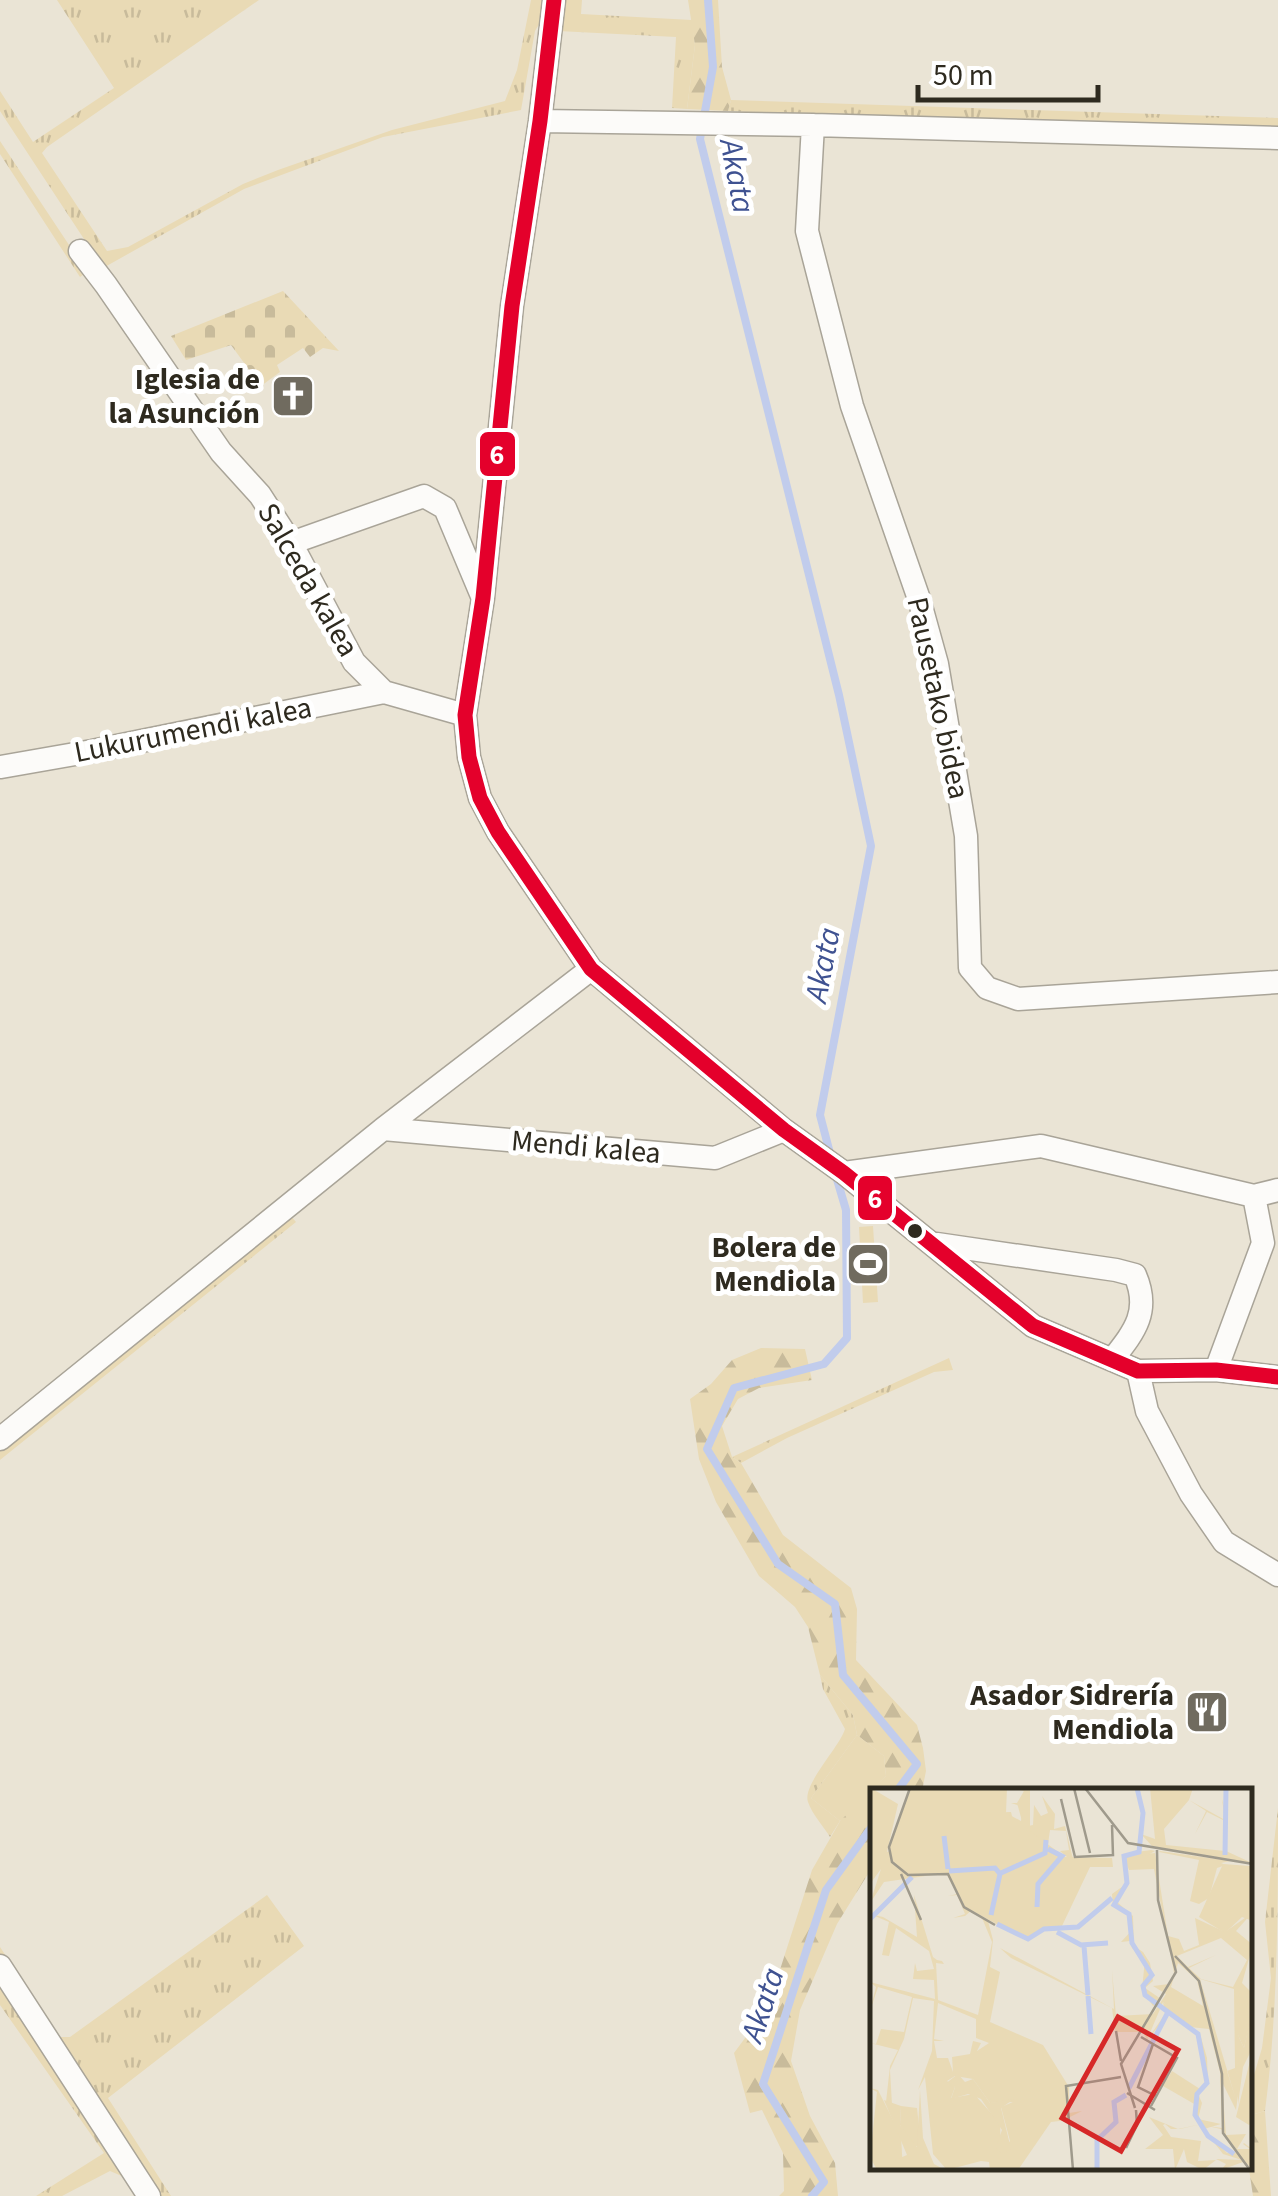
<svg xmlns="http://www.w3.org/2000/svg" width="1278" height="2196" font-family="'Source Sans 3',sans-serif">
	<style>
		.grass { fill: url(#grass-tufts) }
		.forest { fill: url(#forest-firs) }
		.cemetery { fill: url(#cemetery-stones) }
		.green { fill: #e9dab5 }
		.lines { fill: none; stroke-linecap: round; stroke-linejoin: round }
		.stream { stroke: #c1ccec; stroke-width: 8 }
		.minor-casing { stroke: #a9a498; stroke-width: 25 }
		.minor { stroke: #fcfbf9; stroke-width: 22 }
		.bus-1-casing { stroke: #fff; stroke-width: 22 }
		.bus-1 { stroke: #e4002b; stroke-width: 15 }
		.bus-dot { fill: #2e2a1f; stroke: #fff; stroke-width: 4 }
		.labels { text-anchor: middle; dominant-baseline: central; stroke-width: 10; stroke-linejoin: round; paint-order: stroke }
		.poi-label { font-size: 30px; font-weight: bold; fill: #2e2a1f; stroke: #fff; text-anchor: end }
		.street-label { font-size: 30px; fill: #2e2a1f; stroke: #fff }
		.water-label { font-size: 32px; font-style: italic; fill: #3f5291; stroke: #fff }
		.inset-river { fill: none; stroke: #c1ccec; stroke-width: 5 }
		.inset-road { fill: none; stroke: #9f9a8c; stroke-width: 2.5 }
		.view { fill: #d62828; fill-opacity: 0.15; stroke: #d62828; stroke-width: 5 }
		.inset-edge { fill: none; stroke: #2e2a1f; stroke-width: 5 }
		.line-badge { stroke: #fff; stroke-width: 4 }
		.badge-label { font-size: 28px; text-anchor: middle; font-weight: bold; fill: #fff }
	</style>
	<defs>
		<pattern id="grass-tufts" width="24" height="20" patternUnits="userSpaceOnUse" patternTransform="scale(2.5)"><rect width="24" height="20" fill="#e9dab5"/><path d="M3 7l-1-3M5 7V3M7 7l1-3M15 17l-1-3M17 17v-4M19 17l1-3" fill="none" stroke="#c8bb9b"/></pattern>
		<pattern id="forest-firs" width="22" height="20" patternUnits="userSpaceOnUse" patternTransform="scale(2.5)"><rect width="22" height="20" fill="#e9dab5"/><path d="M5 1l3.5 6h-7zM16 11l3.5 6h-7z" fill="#c8bb9b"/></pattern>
		<pattern id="cemetery-stones" width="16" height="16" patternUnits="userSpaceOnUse" patternTransform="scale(2.5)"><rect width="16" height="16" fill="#e9dab5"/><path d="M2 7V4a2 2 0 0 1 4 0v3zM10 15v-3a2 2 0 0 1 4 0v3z" fill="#c8bb9b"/></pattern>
	</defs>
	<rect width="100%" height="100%" fill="#eae4d5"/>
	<path class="grass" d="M 57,0 L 259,0 L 47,147 L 42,153 L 107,251 L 128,247 L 243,184 L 278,170 L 392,130 L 505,101 L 517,70 L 531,0 L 544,0 L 541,21 L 535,31 L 521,110 L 383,137 L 244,189 L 103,268 L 0,111 L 0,91 L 33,142 L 114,88 Z
		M 563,0 L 582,0 L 581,14 L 692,20 L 695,45 L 687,109 L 672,108 L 676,37 L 558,31 Z
		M 731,100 L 1278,118 L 1278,128 L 835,117 L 728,111 Z
		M 0,141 L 87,272 L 80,277 L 0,154 Z
		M 290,1215 L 296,1222 L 0,1460 L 0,1449 Z
		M 949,1358 L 953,1370 L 934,1372 L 787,1438 L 741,1463 L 732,1457 Z
		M 820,1675 L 853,1715 L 857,1735 L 811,1798 L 840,1821 L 830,1837 C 824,1827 812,1814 808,1802 C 802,1785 839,1748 845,1729 L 823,1689 Z
		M 1278,1808 C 1278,1909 1278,2012 1265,2111 L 1251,2115 L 1251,2078 L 1254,2075 L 1262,2048 L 1271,1978 L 1265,1922 Z
		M 267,1895 L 304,1946 L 108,2098 L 171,2196 L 157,2196 L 0,1957 L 0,1947 L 60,2037 L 70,2037 Z
		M 0,1985 L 140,2196 L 135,2196 L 124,2177 L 110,2171 L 62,2196 L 36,2196 L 104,2153 L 0,2005 Z"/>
	<path class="forest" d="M 688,0 L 718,0 L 722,67 L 731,100 L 728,111 L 687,109 L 695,45 Z
		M 761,1348 L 805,1349 L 812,1380 L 759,1388 L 738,1399 L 722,1426 L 732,1457 L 741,1463 L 783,1535 L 851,1588 L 857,1609 L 856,1660 L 917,1725 L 923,1748 L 926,1771 L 922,1791 L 873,1791 L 873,1866 L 837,1924 L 800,2010 L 791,2061 L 810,2116 L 835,2163 L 838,2196 L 779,2196 L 784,2191 L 783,2153 L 762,2110 L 750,2113 L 734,2053 L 768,2007 L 812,1870 L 843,1816 L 886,1776 L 884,1756 L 857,1735 L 853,1715 L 820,1675 L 808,1627 L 795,1607 L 759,1576 L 716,1502 L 699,1459 L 690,1399 L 711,1384 L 732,1360 Z
		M 1265,2111 L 1271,2196 L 1253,2196 L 1249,2169 L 1251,2115 Z"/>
	<path class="cemetery" d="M 283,291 L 339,351 L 323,348 L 310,357 L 303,348 L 277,365 L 280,372 L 261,386 L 231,345 L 186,360 L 171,336 Z"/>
	<path class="green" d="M 873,1226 L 878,1302 L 863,1303 L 859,1227 Z
		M 857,1735 L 884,1756 L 886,1776 L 840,1821 L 811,1798 Z"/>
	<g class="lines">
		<path class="stream" d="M 708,0 L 713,67 L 700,139 L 839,695 L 871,846 L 820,1115 L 831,1157
			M 836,1176 L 846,1210 L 847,1338 L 824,1364 L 734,1388 L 707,1449 L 778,1564 L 835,1604 L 843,1675 L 917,1764 L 897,1791
			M 812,2196 L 824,2182 L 763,2084 L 826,1890 L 873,1825"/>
		<g class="minor-casing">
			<path id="minor" d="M 554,0 L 540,121 L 512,306 L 483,598 L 465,715 L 469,757 L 480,798 L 498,832 L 591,969 L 784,1130 L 844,1173 L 1033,1326 L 1138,1371 L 1216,1370 L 1278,1377
				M 540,121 L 813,125 L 1278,138
				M 813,125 L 807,231 L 852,406 L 919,599 L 937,664 L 966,836 L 970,968 L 987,988 L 1018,999 L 1278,982
				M 80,251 L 106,285 L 221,452 L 260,495 L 291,543 L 354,662 L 384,692 L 465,715
				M 291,543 L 424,496 L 445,508 L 482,596
				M 1,767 L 92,751 L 384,692
				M 383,1129 L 715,1158 L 784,1130
				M 844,1173 L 1041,1146 L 1254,1196 L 1278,1190
				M 937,1244 L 1116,1270 L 1135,1275 C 1151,1312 1134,1332 1112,1360
				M 1216,1370 L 1263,1243 L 1254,1196
				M 1138,1371 L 1147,1411 L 1191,1494 L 1224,1542 L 1278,1575
				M 0,1439 L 383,1129 L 591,969
				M 0,1966 L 149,2196"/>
		</g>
		<use href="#minor" class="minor"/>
		<g class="bus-1-casing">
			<path id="bus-1" d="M 554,0 L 540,121 L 512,306 L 483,598 L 465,715 L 469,757 L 480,798 L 498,832 L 591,969 L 784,1130 L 844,1173 L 1033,1326 L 1138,1371 L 1216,1370 L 1278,1377"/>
		</g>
		<use href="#bus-1" class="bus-1"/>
	</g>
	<defs>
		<g id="church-square" transform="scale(2.25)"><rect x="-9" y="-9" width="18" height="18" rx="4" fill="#706b5f" stroke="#fff"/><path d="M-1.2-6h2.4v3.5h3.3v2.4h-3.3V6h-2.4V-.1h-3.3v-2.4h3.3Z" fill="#fff"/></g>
		<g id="stadium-square" transform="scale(2.25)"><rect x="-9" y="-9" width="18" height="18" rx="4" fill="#706b5f" stroke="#fff"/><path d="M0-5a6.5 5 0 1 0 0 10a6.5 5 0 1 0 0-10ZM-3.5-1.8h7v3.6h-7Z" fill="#fff"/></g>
		<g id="restaurant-square" transform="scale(2.25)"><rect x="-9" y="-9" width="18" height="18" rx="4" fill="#706b5f" stroke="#fff"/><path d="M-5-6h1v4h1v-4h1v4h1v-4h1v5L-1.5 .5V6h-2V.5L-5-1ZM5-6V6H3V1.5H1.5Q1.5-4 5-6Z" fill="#fff"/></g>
	</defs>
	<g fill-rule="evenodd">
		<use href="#church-square" x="293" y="396"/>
		<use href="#stadium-square" x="868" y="1264"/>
		<use href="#restaurant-square" x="1207" y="1712"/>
	</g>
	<circle class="bus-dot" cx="915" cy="1231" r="9"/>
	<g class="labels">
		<g class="poi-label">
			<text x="260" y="379">Iglesia de<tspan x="260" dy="34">la Asunción</tspan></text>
			<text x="836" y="1247">Bolera de<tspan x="836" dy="34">Mendiola</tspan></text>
			<text x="1174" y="1695">Asador Sidrería<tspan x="1174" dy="34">Mendiola</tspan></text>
		</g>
		<g class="street-label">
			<text transform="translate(308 580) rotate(60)">Salceda kalea</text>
			<text transform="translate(938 698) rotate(78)">Pausetako bidea</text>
			<text transform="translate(193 730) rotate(-11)">Lukurumendi kalea</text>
			<text transform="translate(586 1147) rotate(5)">Mendi kalea</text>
		</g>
		<g class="water-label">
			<text transform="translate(737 176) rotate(79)">Akata</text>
			<text transform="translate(823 965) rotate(-79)">Akata</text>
			<text transform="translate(763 2005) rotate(-72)">Akata</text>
		</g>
	</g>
	<g transform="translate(870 1788)">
		<rect width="382" height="382" fill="#eae4d5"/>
		<path d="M 1,0 L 28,16 L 17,64 L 108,25 L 141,24 L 144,36 L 152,33 L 147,15 L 154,3 L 142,0 L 160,0 L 158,38 L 163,37 L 164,17 L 171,28 L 178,25 L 172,8 L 185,26 L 184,41 L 195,38 L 204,75 L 190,63 L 199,62 L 196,43 L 180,42 L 178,56 L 95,128 L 83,130 L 95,126 L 87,107 L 78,108 L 87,106 L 76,85 L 14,94 L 0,115 L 11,81 L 0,96 ZM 280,0 L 323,0 L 319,12 L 355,32 L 352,11 L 357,28 L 356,63 L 382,75 L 282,58 L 271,46 L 285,51 ZM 319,12 L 336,23 L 325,46 L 337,24 L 355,33 L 355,63 L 296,57 L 294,41 ZM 289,64 L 290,63 L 360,73 L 351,75 L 356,77 L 347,80 L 339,110 L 329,116 L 320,113 L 329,72 ZM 285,65 L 298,148 L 309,151 L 314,163 L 329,157 L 325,130 L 355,144 L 382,125 L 366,143 L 383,157 L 372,195 L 382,205 L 383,221 L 374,260 L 368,247 L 373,270 L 366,322 L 352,294 L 356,347 L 376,346 L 367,361 L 380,361 L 373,356 L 374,355 L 382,361 L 382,382 L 351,341 L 337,338 L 352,340 L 350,284 L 339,241 L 320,239 L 293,214 L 277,252 L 273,244 L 245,244 L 242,220 L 141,170 L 130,160 L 244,221 L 242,182 L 246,228 L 283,226 L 296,206 L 283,198 L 299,196 L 304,185 L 284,81 L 259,82 L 256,74 L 257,68 ZM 351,150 L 377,172 L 363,199 L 331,191 L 319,180 L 346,167 L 318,179 L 307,168 ZM 308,175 L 327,192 L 333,218 L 301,199 ZM 330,191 L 364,201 L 365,280 L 357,283 L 366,312 ZM 44,107 L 63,169 L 67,172 L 72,173 L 74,176 L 66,175 L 68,212 L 108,227 L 122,154 L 112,130 L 118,133 L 123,152 L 120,179 L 130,184 L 120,234 L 173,257 L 199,299 L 199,325 L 212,323 L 200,329 L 199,346 L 198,332 L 181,334 L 148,382 L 120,382 L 119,374 L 111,373 L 77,382 L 63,366 L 55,289 L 48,302 L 62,263 L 64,213 L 43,210 L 34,251 L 20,282 L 22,317 L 16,314 L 20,278 L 28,262 L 0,255 L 6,256 L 11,241 L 34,244 L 42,209 L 8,199 L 0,223 L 6,199 L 0,194 L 65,211 L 64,192 L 43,191 L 45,175 L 47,183 L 64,181 L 59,163 L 26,140 L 19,168 L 12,167 L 19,134 L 0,126 L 13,129 L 47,149 ZM 68,215 L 106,231 L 106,250 L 119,255 L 107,263 L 111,255 L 103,253 L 100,266 L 82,269 L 83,284 L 78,270 L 67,270 L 64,253 L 74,253 L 64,251 ZM 85,288 L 103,291 L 120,315 L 143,314 L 131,319 L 140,353 L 135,360 L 133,350 L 131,366 L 130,335 L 104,306 L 81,310 L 85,299 L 77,293 ZM 302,283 L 330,301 L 326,317 L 293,298 ZM 0,300 L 8,302 L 31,348 L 33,382 L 7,382 L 0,369 L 7,304 ZM 31,318 L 47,320 L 51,357 L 43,359 L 30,337 ZM 279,329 L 308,341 L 332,336 L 310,341 L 301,341 L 295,336 L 293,337 L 301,349 L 331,353 L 328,373 L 346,372 L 333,382 L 317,374 L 314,361 L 305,382 L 303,361 L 275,361 L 293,347 Z" fill="#e9dab5" fill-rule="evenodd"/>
		<path d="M 281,62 L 285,63 L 278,67 L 257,68 L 259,96 L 246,113 L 263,128 L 264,158 L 273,164 L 280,175 L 283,193 L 275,200 L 291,211 L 283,218 L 272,202 L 275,171 L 262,160 L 260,153 L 251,154 L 262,142 L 258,126 L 243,118 L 242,106 L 256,96 L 253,66 ZM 293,214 L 330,246 L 337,270 L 338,296 L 328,306 L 332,315 L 328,331 L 351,336 L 334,341 L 357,365 L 374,364 L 379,382 L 373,374 L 351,382 L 356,376 L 346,371 L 372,372 L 353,366 L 325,330 L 326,305 L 336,294 L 326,246 L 300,225 L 277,252 L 295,226 ZM 382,221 L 382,261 L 373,279 L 368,317 L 368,247 L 374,260 ZM 88,286 L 95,294 L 103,291 L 120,315 L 144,311 L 131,320 L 141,361 L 131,366 L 126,359 L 132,342 L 111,311 L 98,306 L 81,311 L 85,299 L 75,296 ZM 50,302 L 53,350 L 64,376 L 75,382 L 33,382 L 23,373 L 37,367 L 14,312 L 31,318 L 30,337 L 47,359 Z" fill="#e9dab5"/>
		<path d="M 41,0 L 137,0 L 136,25 L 151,33 L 153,19 L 141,15 L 153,15 L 154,0 L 160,0 L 160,43 L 195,69 L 242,70 L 243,79 L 220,79 L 191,140 L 174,141 L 158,153 L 95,119 L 76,85 L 38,87 L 25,77 L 19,58 ZM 353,76 L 380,78 L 383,94 L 380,132 L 372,129 L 355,145 L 329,129 ZM 382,265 L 382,335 L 379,337 L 366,329 Z" fill="#e9dab5"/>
		<path class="inset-river" d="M 267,0 L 273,25 L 269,64 L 254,68 L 257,95 L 244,117 L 259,126 L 262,155 L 282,187 L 273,198 L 275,207 L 328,246 L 337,295 L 327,306 L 325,327 L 338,348 L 364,366M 74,48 L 78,81M 355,67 L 356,0M 79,83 L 125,80 L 130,86 L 121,127M 131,85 L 175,65 L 176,52M 167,119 L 168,96 L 192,68 L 178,61M 0,131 L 42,89M 127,136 L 158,151 L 174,141 L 208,139 L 242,110M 187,144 L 211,157 L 238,155M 214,158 L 218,207M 218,208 L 221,246M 259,300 L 298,224M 227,382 L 227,352 L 246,334 L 244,314 L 256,307"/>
		<path class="inset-road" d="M 40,0 L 19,59 L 22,74 L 38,87 L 78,86 L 94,119 L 125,137M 204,0 L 220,65M 215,0 L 258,55 L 383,76M 191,11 L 205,69 L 243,67 L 242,37M 31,86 L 51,132M 305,168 L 329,193 L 352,286 L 353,345 L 380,382M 246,243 L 251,273M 271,249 L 307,270 L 281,318M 283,256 L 268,299 L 286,308M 257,305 L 285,322M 265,320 L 251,276 L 306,184 L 288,112 L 287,62M 256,360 L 267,337 L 266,322M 203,382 L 196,298 L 251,289"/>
		<path class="view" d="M 248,229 L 308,262 L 251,363 L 192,330 Z"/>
		<rect width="382" height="382" class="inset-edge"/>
	</g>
	<g class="line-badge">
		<rect x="478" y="430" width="39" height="48" rx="10" fill="#e4002b"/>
		<rect x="856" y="1174" width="38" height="48" rx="10" fill="#e4002b"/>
	</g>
	<g class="badge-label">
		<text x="497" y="464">6</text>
		<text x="875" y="1208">6</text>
	</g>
	<path d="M918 85v15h180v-15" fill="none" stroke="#2e2a1f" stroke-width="5"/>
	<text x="933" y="85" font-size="30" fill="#2e2a1f" stroke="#ffffff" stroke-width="8" paint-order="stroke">50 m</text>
</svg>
